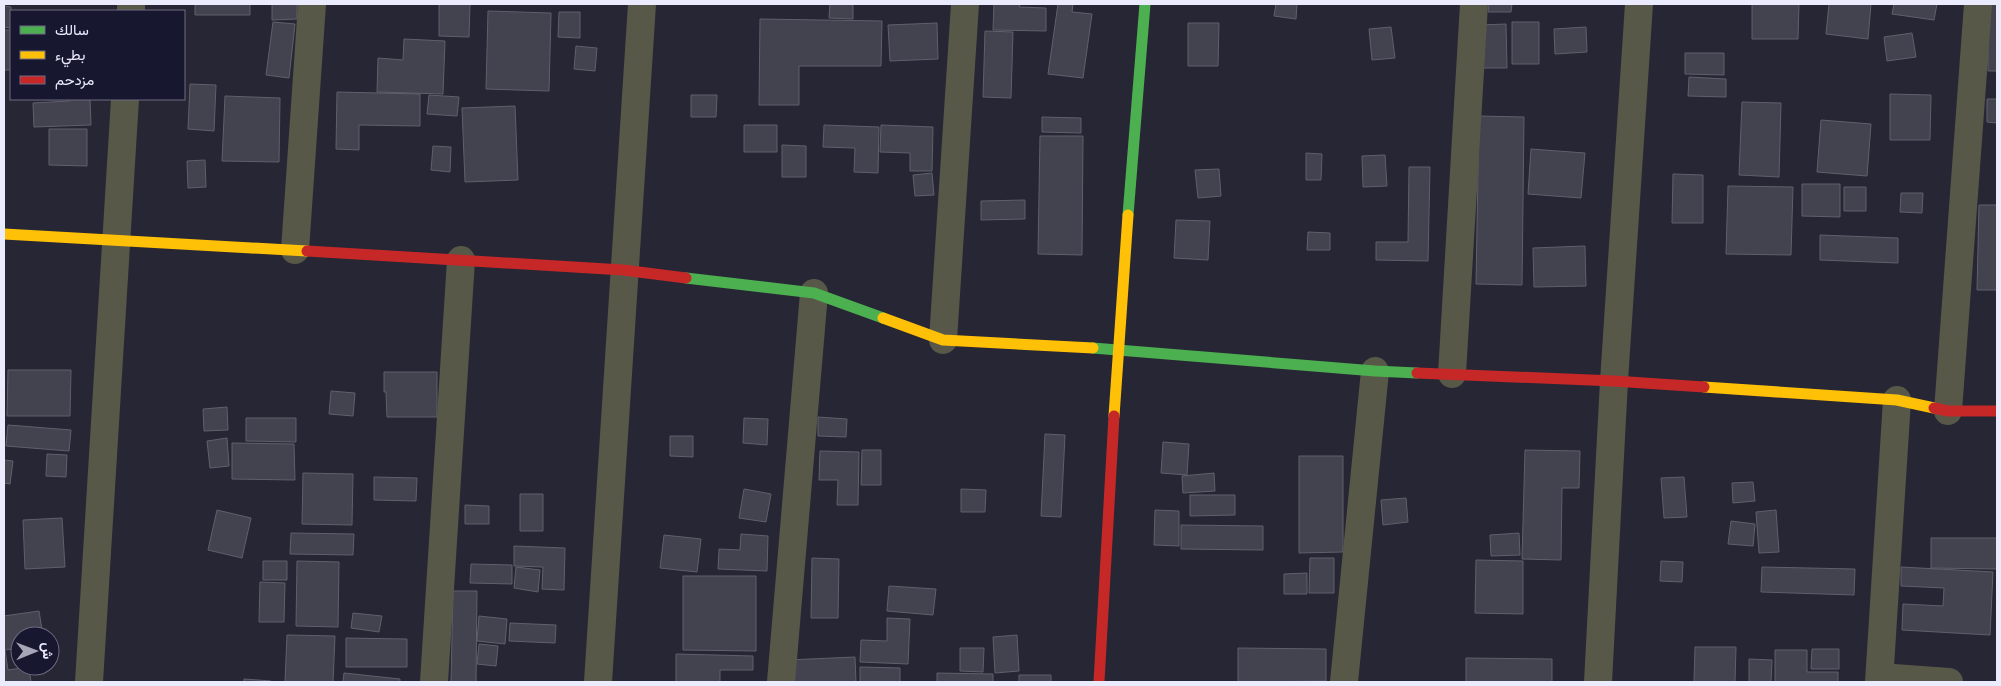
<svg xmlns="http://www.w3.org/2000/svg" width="2001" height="686" font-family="'Sofia Sans Condensed',Vazirmatn,sans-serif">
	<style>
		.building { fill: #43424f; stroke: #605f6c }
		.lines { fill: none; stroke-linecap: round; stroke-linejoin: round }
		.street { stroke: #575848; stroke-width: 28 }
		.fast { stroke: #4caf50; stroke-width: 11 }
		.slow { stroke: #ffc107; stroke-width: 11 }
		.jam { stroke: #c62828; stroke-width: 11 }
	</style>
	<rect width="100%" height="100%" fill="#272634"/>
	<path class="building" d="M 195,4 L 250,4 L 250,15 L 195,15 Z
		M 272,4 L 297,4 L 297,19 L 272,20 Z
		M 439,4 L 470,4 L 469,37 L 439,36 Z
		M 830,4 L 853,4 L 853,19 L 829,18 Z
		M 994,4 L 1020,4 L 1019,7 L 1046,8 L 1046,31 L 993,30 Z
		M 1058,4 L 1073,4 L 1072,12 L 1092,14 L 1083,78 L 1048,74 Z
		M 1276,4 L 1297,4 L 1296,19 L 1274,16 Z
		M 1489,4 L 1512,4 L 1511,12 L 1488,12 Z
		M 1752,4 L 1799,4 L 1798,39 L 1752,39 Z
		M 1829,4 L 1871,4 L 1868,39 L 1826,34 Z
		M 1894,4 L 1937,4 L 1934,20 L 1892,14 Z
		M 1988,4 L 1997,4 L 1997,71 L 1988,71 Z
		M 4,6 L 11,7 L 11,28 L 4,27 Z
		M 488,11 L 551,13 L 549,91 L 486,89 Z
		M 559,12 L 580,12 L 580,38 L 558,37 Z
		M 760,19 L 882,21 L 881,66 L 799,66 L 799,105 L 759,105 Z
		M 273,22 L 295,24 L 289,78 L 266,75 Z
		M 1512,22 L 1539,22 L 1539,64 L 1512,64 Z
		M 937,23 L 938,59 L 890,61 L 888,25 Z
		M 1188,23 L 1219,23 L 1218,66 L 1188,66 Z
		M 1506,24 L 1507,68 L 1481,68 L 1480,25 Z
		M 1391,27 L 1395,58 L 1372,60 L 1369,29 Z
		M 1586,27 L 1587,52 L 1555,54 L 1554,29 Z
		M 4,30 L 11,30 L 11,70 L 4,70 Z
		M 985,31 L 1013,32 L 1011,98 L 983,97 Z
		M 1912,33 L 1916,57 L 1887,61 L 1884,37 Z
		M 404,39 L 445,41 L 443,94 L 377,92 L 378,58 L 403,60 Z
		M 576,46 L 597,48 L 595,71 L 574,69 Z
		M 1685,53 L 1724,53 L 1724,75 L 1685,74 Z
		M 1689,77 L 1726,79 L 1726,97 L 1688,96 Z
		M 190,84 L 216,85 L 214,131 L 188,129 Z
		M 337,92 L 420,94 L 420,126 L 359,125 L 359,150 L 336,149 Z
		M 1890,94 L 1931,95 L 1930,140 L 1890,140 Z
		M 429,95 L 459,97 L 457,116 L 427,114 Z
		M 691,95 L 717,95 L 716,117 L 691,117 Z
		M 225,96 L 280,98 L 279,162 L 222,161 Z
		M 69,99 L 90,99 L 91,125 L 34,127 L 33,103 L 69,101 Z
		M 1987,99 L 1997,99 L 1997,123 L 1987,122 Z
		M 1742,102 L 1781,103 L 1779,177 L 1739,175 Z
		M 515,106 L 518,180 L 465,182 L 462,108 Z
		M 1479,116 L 1524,117 L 1522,285 L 1476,284 Z
		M 1042,117 L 1081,118 L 1081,133 L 1042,132 Z
		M 1821,120 L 1871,124 L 1867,176 L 1817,172 Z
		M 744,125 L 777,125 L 777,152 L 744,152 Z
		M 824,125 L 879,127 L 878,173 L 854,172 L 855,148 L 823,147 Z
		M 881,125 L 933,127 L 932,171 L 910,171 L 910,153 L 880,152 Z
		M 49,129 L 87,129 L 87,166 L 49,165 Z
		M 1040,136 L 1083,136 L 1082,255 L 1038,254 Z
		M 782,145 L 806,146 L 806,177 L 782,177 Z
		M 433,146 L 451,147 L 450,172 L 431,170 Z
		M 1531,149 L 1585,153 L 1581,198 L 1528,194 Z
		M 1306,153 L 1322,154 L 1321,180 L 1306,180 Z
		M 1385,155 L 1387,186 L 1363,187 L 1362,156 Z
		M 205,160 L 206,187 L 188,188 L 187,161 Z
		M 1409,167 L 1430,167 L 1428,261 L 1376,260 L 1376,242 L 1408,242 Z
		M 1219,169 L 1221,196 L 1198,198 L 1195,170 Z
		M 932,173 L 934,195 L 915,196 L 913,175 Z
		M 1673,174 L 1703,175 L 1703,223 L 1672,223 Z
		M 1802,184 L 1840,184 L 1840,217 L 1802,216 Z
		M 1728,186 L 1793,187 L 1791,255 L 1726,254 Z
		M 1844,187 L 1866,187 L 1866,211 L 1844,211 Z
		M 1901,193 L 1923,193 L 1922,213 L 1900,212 Z
		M 1025,200 L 1025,219 L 981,220 L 981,201 Z
		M 1979,205 L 1997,205 L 1997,290 L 1977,290 Z
		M 1176,220 L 1210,221 L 1208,260 L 1174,258 Z
		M 1308,232 L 1330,233 L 1330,250 L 1307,250 Z
		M 1820,235 L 1898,238 L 1898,263 L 1820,260 Z
		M 1585,246 L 1586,286 L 1534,287 L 1533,248 Z
		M 8,370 L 71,370 L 70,416 L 7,416 Z
		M 384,372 L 437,372 L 437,417 L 387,417 L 386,392 L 384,392 Z
		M 331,391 L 355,393 L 353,416 L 329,414 Z
		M 227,407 L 228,430 L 204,431 L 203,409 Z
		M 818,417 L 847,419 L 846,437 L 818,436 Z
		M 246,418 L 296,418 L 296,442 L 246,441 Z
		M 744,418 L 768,419 L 767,445 L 743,443 Z
		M 8,425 L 71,430 L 69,451 L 6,446 Z
		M 1045,434 L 1065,435 L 1061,517 L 1041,516 Z
		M 670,436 L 693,436 L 693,457 L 670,456 Z
		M 227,438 L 229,466 L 210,468 L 207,441 Z
		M 1163,442 L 1189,444 L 1187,475 L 1161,473 Z
		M 232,443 L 294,444 L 295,480 L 232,479 Z
		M 862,450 L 881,450 L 881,485 L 861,485 Z
		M 1525,450 L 1580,451 L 1579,488 L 1562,488 L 1561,560 L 1522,559 Z
		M 820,451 L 859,452 L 858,505 L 837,505 L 838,480 L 819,480 Z
		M 47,454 L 67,455 L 66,477 L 46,476 Z
		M 1299,456 L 1343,456 L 1343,552 L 1299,553 Z
		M 4,460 L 13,461 L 10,484 L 4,483 Z
		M 303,473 L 353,474 L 352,525 L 302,524 Z
		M 1214,473 L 1215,491 L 1183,493 L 1182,476 Z
		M 374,477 L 417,478 L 416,501 L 374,500 Z
		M 1684,477 L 1687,517 L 1664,518 L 1661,478 Z
		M 1753,482 L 1755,501 L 1733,503 L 1732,483 Z
		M 744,489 L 771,494 L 766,522 L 739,518 Z
		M 961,489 L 986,490 L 985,512 L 961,512 Z
		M 520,494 L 543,494 L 543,531 L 520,531 Z
		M 1190,495 L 1235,495 L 1235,515 L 1190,516 Z
		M 1406,498 L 1408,522 L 1383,525 L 1381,500 Z
		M 465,505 L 489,506 L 489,524 L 465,524 Z
		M 217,510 L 251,518 L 242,558 L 208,550 Z
		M 1155,510 L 1179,511 L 1179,546 L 1154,545 Z
		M 1776,510 L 1779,552 L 1759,553 L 1756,512 Z
		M 62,518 L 65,567 L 25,569 L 23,520 Z
		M 1731,521 L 1755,524 L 1753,546 L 1728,544 Z
		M 1181,525 L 1263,526 L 1263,550 L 1181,549 Z
		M 291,533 L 354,534 L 353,555 L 290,554 Z
		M 1519,533 L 1520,555 L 1491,556 L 1490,535 Z
		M 741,534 L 768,536 L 767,571 L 718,569 L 719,549 L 740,550 Z
		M 664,535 L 701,539 L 697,572 L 660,568 Z
		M 1931,538 L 1997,538 L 1997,569 L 1931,568 Z
		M 514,546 L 565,548 L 564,590 L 542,589 L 543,567 L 514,566 Z
		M 812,558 L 839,559 L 838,618 L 811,618 Z
		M 1310,558 L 1334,558 L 1334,593 L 1309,593 Z
		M 1476,560 L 1523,561 L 1523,614 L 1475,613 Z
		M 263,561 L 287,561 L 287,580 L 263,580 Z
		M 297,561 L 339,562 L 338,627 L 296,626 Z
		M 1661,561 L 1683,562 L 1682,582 L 1660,581 Z
		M 471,564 L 512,565 L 512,584 L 470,583 Z
		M 516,567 L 540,570 L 538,592 L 514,588 Z
		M 1762,567 L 1855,569 L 1854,595 L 1761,592 Z
		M 1901,567 L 1993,572 L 1990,635 L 1902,630 L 1903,604 L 1943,606 L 1944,588 L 1901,586 Z
		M 1307,573 L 1307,594 L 1284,594 L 1284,574 Z
		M 683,576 L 756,576 L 756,651 L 683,650 Z
		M 260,582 L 285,583 L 284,622 L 259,622 Z
		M 889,586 L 936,589 L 933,615 L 887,611 Z
		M 453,591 L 477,591 L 476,682 L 451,682 Z
		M 39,611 L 43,636 L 20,636 L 20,648 L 5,650 L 8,670 L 29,667 L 31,682 L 4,682 L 4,616 Z
		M 353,613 L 382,616 L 379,632 L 351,628 Z
		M 479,616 L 507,619 L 505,644 L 477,641 Z
		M 887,618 L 910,619 L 908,664 L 860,662 L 861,640 L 887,641 Z
		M 510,623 L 556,625 L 555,643 L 509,641 Z
		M 287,635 L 335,636 L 333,682 L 285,682 Z
		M 1017,635 L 1019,671 L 995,673 L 993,637 Z
		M 346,638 L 407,639 L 407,667 L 346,667 Z
		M 479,644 L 498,646 L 496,666 L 477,664 Z
		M 1695,647 L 1736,647 L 1735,682 L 1694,682 Z
		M 960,648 L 984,648 L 983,672 L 960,671 Z
		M 1238,648 L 1326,649 L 1326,681 L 1238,682 Z
		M 1812,649 L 1839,649 L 1839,669 L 1811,669 Z
		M 1775,650 L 1807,650 L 1807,672 L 1838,672 L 1838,682 L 1775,682 Z
		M 676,654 L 753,656 L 753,670 L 720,670 L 720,682 L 676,682 Z
		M 855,657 L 856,682 L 788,682 L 787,660 Z
		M 1466,658 L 1552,659 L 1552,682 L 1466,682 Z
		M 1749,659 L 1772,660 L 1771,682 L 1749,682 Z
		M 860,667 L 900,668 L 900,682 L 860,682 Z
		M 344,673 L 400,679 L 400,682 L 343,682 Z
		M 937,673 L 993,674 L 993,682 L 937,682 Z
		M 1019,675 L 1051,675 L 1051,682 L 1019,682 Z
		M 244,679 L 271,681 L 271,682 L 244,682 Z"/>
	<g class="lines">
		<path class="street" d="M 131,11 L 131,4
			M 295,250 L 312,4
			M 943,340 L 965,4
			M 1452,374 L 1474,4
			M 1948,411 L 1978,4
			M 1880,677 L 1949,682
			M 89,682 L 125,99
			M 434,682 L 461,260
			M 598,682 L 642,4
			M 781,682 L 814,293
			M 1344,682 L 1375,371
			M 1598,682 L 1614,381 L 1639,4
			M 1879,682 L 1897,400"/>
		<path class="fast" d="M 1128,215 L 1145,4
			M 686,278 L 814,293 L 883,318
			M 1093,348 L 1375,371 L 1417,373"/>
		<path class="slow" d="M 4,234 L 307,251
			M 883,318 L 943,340 L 1093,348
			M 1704,387 L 1897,400 L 1934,408
			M 1114,416 L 1128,215"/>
		<path class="jam" d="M 307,251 L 623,270 L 686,278
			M 1417,373 L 1614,381 L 1704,387
			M 1934,408 L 1948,411 L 1997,411
			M 1099,682 L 1114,416"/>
	</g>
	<rect width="2001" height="686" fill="none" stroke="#eaebfd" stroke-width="10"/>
	<rect x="10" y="10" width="175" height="90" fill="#181730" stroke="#6c6c82"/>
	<rect x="20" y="26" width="25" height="8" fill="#4caf50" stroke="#6c6c82"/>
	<text x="55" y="35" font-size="15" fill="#eaebfd">سالك</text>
	<rect x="20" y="51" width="25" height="8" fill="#ffc107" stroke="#6c6c82"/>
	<text x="55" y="60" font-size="15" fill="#eaebfd">بطيء</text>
	<rect x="20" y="76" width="25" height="8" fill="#c62828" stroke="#6c6c82"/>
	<text x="55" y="85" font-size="15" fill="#eaebfd">مزدحم</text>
	<g transform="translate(35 651) rotate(89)"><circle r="24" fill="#181730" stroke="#6c6c82"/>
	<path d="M0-4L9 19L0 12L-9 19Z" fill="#a6a6b7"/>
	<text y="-8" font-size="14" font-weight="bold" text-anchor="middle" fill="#eaebfd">ش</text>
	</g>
</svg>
